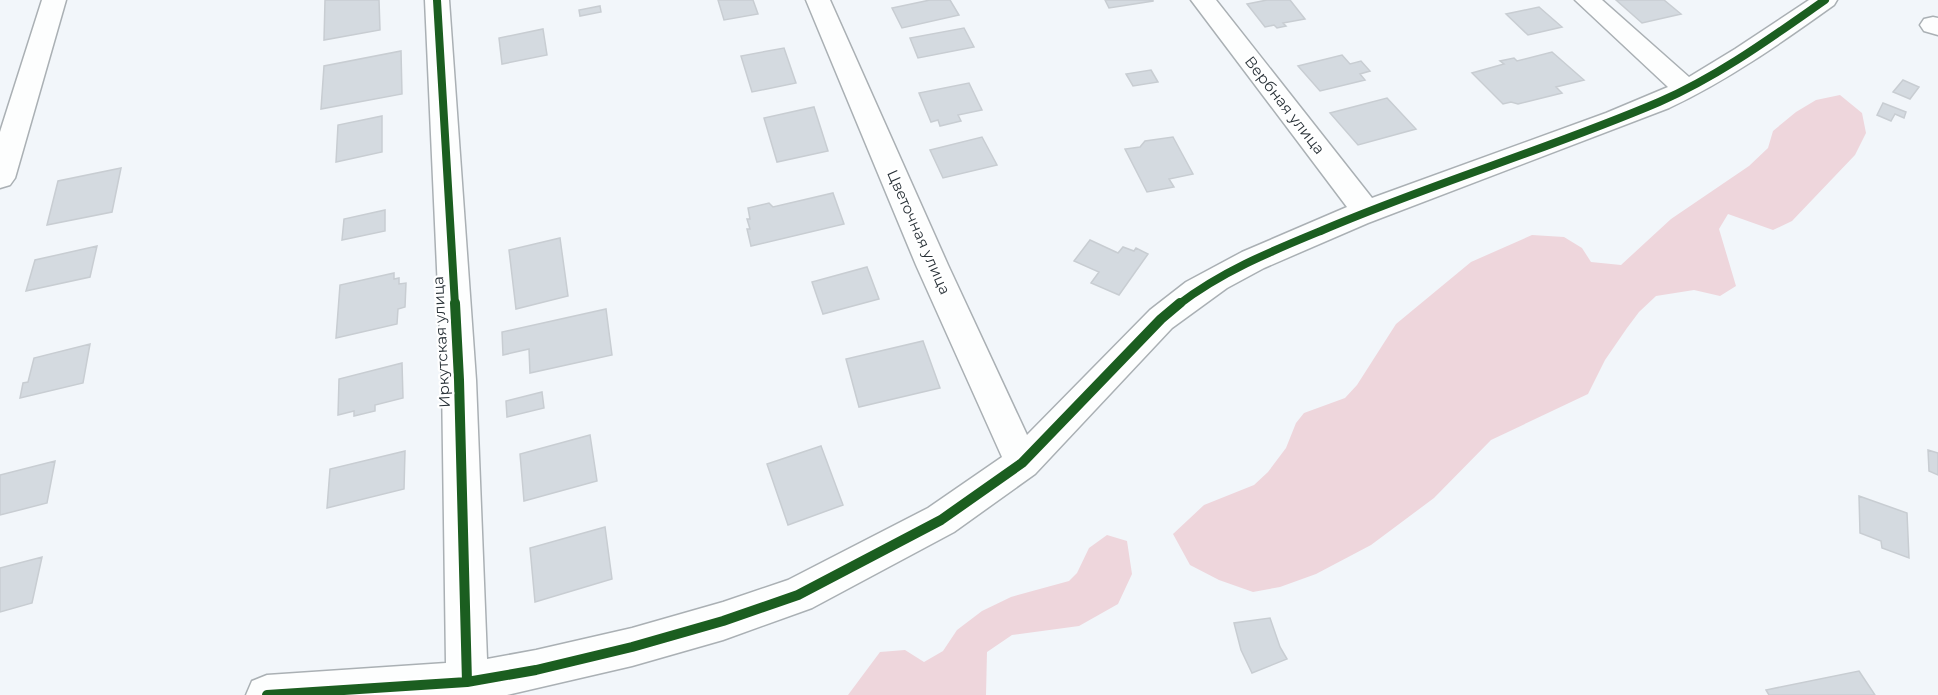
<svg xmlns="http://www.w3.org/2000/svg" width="1938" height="695" font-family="Montserrat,sans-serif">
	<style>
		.green { fill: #eed6dc }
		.building { fill: #d4dae0; stroke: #c8cdd2; stroke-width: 1.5 }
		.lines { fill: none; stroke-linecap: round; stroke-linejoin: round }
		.minor-casing { stroke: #aab0b4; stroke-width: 3 }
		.minor { fill: #fdfefe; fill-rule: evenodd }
		.cycleway-far1-casing { stroke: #fff; stroke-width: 10 }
		.cycleway-casing { stroke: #fff; stroke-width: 14 }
		.cycleway-far1 { stroke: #1b5e20; stroke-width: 8 }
		.cycleway { stroke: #1b5e20; stroke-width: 10 }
		.labels { text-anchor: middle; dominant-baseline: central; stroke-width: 4.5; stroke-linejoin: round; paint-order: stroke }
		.street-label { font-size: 15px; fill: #283137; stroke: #fff }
	</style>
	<rect width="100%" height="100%" fill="#f2f6fa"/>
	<path class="green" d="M 1840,95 L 1862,113 L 1866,133 L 1855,155 L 1792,221 L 1773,230 L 1728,214 L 1719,229 L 1736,286 L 1720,296 L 1694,290 L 1656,296 L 1639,312 L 1627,328 L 1605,360 L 1588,394 L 1491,440 L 1434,498 L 1371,545 L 1316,574 L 1280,587 L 1253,592 L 1219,580 L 1190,565 L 1173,534 L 1204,505 L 1254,485 L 1268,472 L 1286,448 L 1296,423 L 1304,413 L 1345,398 L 1357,385 L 1396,324 L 1471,262 L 1532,235 L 1564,237 L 1582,248 L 1591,262 L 1621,265 L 1671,219 L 1749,166 L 1768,148 L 1773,131 L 1796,112 L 1816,100 Z
		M 1107,535 L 1127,541 L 1132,574 L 1118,604 L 1079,626 L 1012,635 L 987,652 L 986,695 L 848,695 L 880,652 L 905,650 L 924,662 L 943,651 L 957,630 L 982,611 L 1011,597 L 1069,581 L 1077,573 L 1089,548 Z"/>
	<path class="building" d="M 325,0 L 379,0 L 380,30 L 324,40 Z
		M 718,0 L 753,0 L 758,14 L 724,20 Z
		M 930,0 L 950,0 L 959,15 L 902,28 L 892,8 Z
		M 1105,0 L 1153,0 L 1153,1 L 1109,8 Z
		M 1267,0 L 1290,0 L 1305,19 L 1283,23 L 1286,26 L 1277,28 L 1274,25 L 1265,27 L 1247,4 Z
		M 1616,0 L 1664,0 L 1681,14 L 1642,23 Z
		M 600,6 L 601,12 L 580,16 L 579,10 Z
		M 1539,7 L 1562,27 L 1528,35 L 1506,14 Z
		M 964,28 L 974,47 L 918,58 L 910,38 Z
		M 543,29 L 547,55 L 502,64 L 499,38 Z
		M 784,48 L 796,83 L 752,92 L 741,56 Z
		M 401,51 L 402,94 L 321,109 L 324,66 Z
		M 1552,52 L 1584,80 L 1556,87 L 1562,93 L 1518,104 L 1511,102 L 1503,104 L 1472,73 L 1504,64 L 1500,61 L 1514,58 L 1517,61 Z
		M 1342,55 L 1350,64 L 1361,61 L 1370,71 L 1360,74 L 1365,80 L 1320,91 L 1298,66 Z
		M 1151,70 L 1158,82 L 1133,86 L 1126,74 Z
		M 1903,80 L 1919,87 L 1910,99 L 1893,92 Z
		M 969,83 L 982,110 L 958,115 L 961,121 L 940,126 L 938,120 L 931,122 L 919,93 Z
		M 1387,98 L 1416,129 L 1358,145 L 1330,113 Z
		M 1883,103 L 1906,112 L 1904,118 L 1895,114 L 1891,121 L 1877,115 Z
		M 814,107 L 828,151 L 777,162 L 764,118 Z
		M 382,116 L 382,152 L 336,162 L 338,125 Z
		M 982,137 L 997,165 L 943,178 L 930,150 Z
		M 1173,137 L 1193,174 L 1169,179 L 1174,187 L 1147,192 L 1125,149 L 1140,147 L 1145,141 Z
		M 121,168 L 112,212 L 47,225 L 58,181 Z
		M 833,193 L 844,224 L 751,246 L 747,229 L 750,229 L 747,219 L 750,219 L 748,208 L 769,203 L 773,207 Z
		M 385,210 L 385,231 L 342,240 L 344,219 Z
		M 560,238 L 568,296 L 516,309 L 509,250 Z
		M 1090,240 L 1118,253 L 1123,247 L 1134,251 L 1136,248 L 1148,254 L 1119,295 L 1091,283 L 1099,272 L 1074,261 Z
		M 97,246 L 90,277 L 26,291 L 35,260 Z
		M 867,267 L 879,299 L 823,314 L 812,282 Z
		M 394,273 L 394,279 L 399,278 L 399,284 L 406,283 L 405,307 L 398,309 L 397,324 L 336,338 L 340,285 Z
		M 606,309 L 612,355 L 530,373 L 529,349 L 503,355 L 502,332 Z
		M 923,341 L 940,388 L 859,407 L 846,359 Z
		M 90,344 L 83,383 L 20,398 L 23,383 L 28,382 L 34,358 Z
		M 402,363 L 403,398 L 375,405 L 375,411 L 354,416 L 354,411 L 338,415 L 339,379 Z
		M 542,392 L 544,408 L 507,417 L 506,401 Z
		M 590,435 L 597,481 L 524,501 L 520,454 Z
		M 821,446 L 843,505 L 788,525 L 767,464 Z
		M 1928,450 L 1938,453 L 1938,475 L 1929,471 Z
		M 405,451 L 404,489 L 327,508 L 330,469 Z
		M 55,461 L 47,503 L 0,515 L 0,475 Z
		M 1859,496 L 1907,513 L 1909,558 L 1882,548 L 1881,541 L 1860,533 Z
		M 605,527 L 612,579 L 535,602 L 530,548 Z
		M 42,557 L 32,603 L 0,612 L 0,568 Z
		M 1270,618 L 1280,647 L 1287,659 L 1252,673 L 1241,650 L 1234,623 Z
		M 1859,671 L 1875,695 L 1769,695 L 1766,690 Z"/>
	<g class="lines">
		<g class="minor-casing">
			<path id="minor" d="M 42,0 L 66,0 L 15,178 L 10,185 L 0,188 L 0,132 Z
				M 425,0 L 449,0 L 476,380 L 487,659 L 536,650 L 632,628 L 723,602 L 788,580 L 928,508 L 1002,457 L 916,265 L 806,0 L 830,0 L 948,265 L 1027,435 L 1150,310 L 1186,282 L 1242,252 L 1347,207 L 1191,0 L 1216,0 L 1372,198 L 1606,113 L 1668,87 L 1575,0 L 1602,0 L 1689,77 L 1735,49 L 1809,0 L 1837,0 L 1834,5 C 1781,43 1728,80 1669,108 L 1368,223 L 1264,268 L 1227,288 L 1172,328 L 1035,474 L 954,532 L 812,608 L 723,640 L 632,666 L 507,695 L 246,695 L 252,681 L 267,675 L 446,663 L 442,380 Z
				M 1933,17 L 1938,18 L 1938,35 L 1924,31 L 1920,25 L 1924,19 Z"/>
		</g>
		<use href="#minor" class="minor"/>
		<g class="cycleway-far1-casing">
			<path id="cycleway-far1" d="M 437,0 L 455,305
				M 1178,305 C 1222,271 1272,251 1323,230 C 1433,183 1549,149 1659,102 C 1719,76 1772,37 1825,0"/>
		</g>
		<g class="cycleway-casing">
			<path id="cycleway" d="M 455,303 L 459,380 L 467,682
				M 267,695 L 467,682 L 536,670 L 632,647 L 723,621 L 798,595 L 941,520 L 1022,463 L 1161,319 L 1180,303"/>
		</g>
		<use href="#cycleway-far1" class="cycleway-far1"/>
		<use href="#cycleway" class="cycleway"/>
	</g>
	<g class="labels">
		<g class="street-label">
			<text transform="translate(1285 105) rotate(52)">Вербная улица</text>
			<text transform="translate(919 232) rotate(66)">Цветочная улица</text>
			<text transform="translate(441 342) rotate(-93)">Иркутская улица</text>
		</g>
	</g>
</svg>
